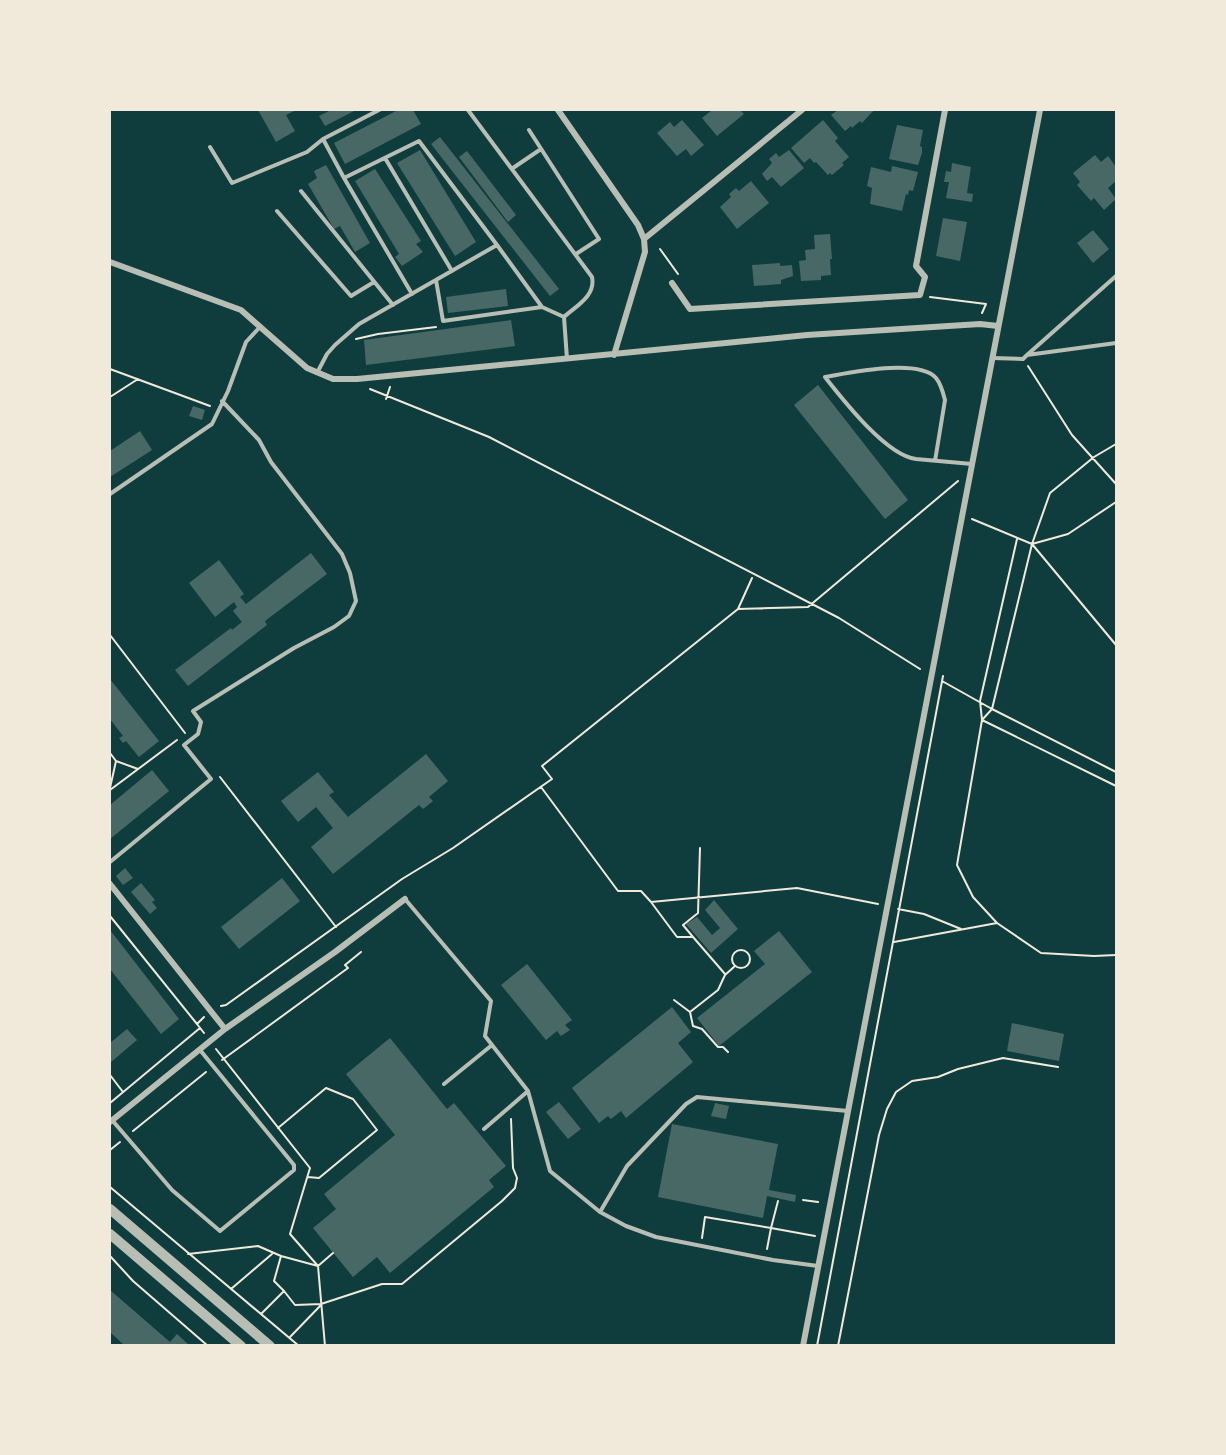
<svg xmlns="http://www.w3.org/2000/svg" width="1226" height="1455" font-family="'Sofia Sans Condensed',sans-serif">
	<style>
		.building { fill: #486865 }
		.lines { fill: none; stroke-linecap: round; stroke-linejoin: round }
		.path { stroke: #f1e9da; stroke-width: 2 }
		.service { stroke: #b8beb3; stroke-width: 4 }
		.minor { stroke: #b8beb3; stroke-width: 6 }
		.tertiary { stroke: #b8beb3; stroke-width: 10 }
	</style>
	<rect width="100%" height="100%" fill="#0f3d3e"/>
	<path class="building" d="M 258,110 L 296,110 L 286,115 L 295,131 L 276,142 Z
		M 331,110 L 356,110 L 325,126 L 319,116 Z
		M 398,110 L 413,110 L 421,124 L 345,164 L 334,143 Z
		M 712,110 L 740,110 L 744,114 L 717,136 L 702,118 Z
		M 838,110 L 874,110 L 862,123 L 860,121 L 852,128 L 851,126 L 845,131 L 831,115 Z
		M 682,120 L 704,145 L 691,156 L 686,149 L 677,156 L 657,133 L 670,122 L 674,127 Z
		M 823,120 L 838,138 L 835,141 L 849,157 L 842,163 L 844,165 L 832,175 L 830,173 L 828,175 L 816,162 L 814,163 L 810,158 L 804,163 L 791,148 Z
		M 897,125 L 923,130 L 920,146 L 922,147 L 922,153 L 918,165 L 889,159 Z
		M 440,137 L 559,289 L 550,296 L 431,144 Z
		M 420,150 L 476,242 L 455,256 L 397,163 Z
		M 789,150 L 804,168 L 781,187 L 772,177 L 767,181 L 762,174 L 772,163 L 769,159 L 776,153 L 779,157 Z
		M 467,151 L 516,215 L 508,222 L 459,157 Z
		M 1095,155 L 1101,162 L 1108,156 L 1116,167 L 1116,181 L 1108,188 L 1116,199 L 1104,210 L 1094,198 L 1091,201 L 1077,185 L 1080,182 L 1073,173 Z
		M 952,163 L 971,167 L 967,193 L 973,194 L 972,202 L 946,198 L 949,182 L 944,182 L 946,171 L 951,172 Z
		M 326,165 L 370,243 L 355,252 L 340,226 L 334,229 L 308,184 L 317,178 L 314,171 Z
		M 892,166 L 918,172 L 913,191 L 909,190 L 908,195 L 906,194 L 902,211 L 870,204 L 872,188 L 867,186 L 871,167 L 891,172 Z
		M 375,169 L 421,241 L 416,244 L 423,252 L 402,266 L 395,257 L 399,254 L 355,181 Z
		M 751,181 L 769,203 L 737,229 L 720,207 L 731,197 L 729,194 L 736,188 L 739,191 Z
		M 943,218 L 967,222 L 960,261 L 936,256 Z
		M 1093,230 L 1109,249 L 1093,263 L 1077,243 Z
		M 830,234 L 832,259 L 830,259 L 831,275 L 821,276 L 821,280 L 801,281 L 799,261 L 806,260 L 805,250 L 815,249 L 814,235 Z
		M 780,263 L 780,266 L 792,265 L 793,276 L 781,280 L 781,284 L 754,286 L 752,265 Z
		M 506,289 L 508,306 L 448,313 L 446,297 Z
		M 511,320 L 515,346 L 366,365 L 364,340 Z
		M 818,385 L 908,500 L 885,519 L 794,405 Z
		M 193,406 L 205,410 L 202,420 L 189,416 Z
		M 140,431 L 152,450 L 110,477 L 110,451 Z
		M 311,553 L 327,574 L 265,621 L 267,625 L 188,686 L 175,670 L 231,628 L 232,630 L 242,622 L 233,611 L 237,607 L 234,602 L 215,617 L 189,583 L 219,560 L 244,594 L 240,597 L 246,604 Z
		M 110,679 L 159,741 L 139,757 L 126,741 L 123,743 L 119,738 L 123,736 L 110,719 Z
		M 426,754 L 448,781 L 429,797 L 433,801 L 423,809 L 419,805 L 333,874 L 311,847 L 333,828 L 316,807 L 298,822 L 281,801 L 318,772 L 334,792 L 329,795 L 348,817 Z
		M 152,770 L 169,791 L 110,839 L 110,805 Z
		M 125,868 L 133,878 L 123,885 L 116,876 Z
		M 282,878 L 300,901 L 239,949 L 221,927 Z
		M 141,883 L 155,900 L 152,902 L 157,908 L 150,914 L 131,892 Z
		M 714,900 L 738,929 L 711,953 L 686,924 L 697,917 L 712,935 L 720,928 L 705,910 Z
		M 110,930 L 179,1019 L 161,1034 L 110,969 Z
		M 779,931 L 812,972 L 719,1046 L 697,1018 L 765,964 L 754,951 Z
		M 527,964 L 572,1020 L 565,1025 L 570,1030 L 561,1036 L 557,1031 L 546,1040 L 501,985 Z
		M 672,1007 L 691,1032 L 678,1043 L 693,1062 L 626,1118 L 621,1111 L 611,1119 L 608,1116 L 599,1123 L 572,1088 Z
		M 1012,1023 L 1064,1034 L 1059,1061 L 1007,1051 Z
		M 127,1029 L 137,1040 L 111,1062 L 110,1059 L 110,1043 Z
		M 390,1038 L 447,1109 L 454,1103 L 506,1166 L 489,1180 L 494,1187 L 390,1273 L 377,1257 L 353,1277 L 313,1228 L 336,1209 L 324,1194 L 395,1135 L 346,1074 Z
		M 559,1102 L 581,1129 L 568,1139 L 546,1112 Z
		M 715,1103 L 729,1106 L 726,1119 L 711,1116 Z
		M 672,1124 L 778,1144 L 769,1190 L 796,1195 L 795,1202 L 767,1196 L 763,1218 L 658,1197 Z
		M 110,1290 L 170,1342 L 177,1334 L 190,1346 L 125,1346 L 110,1332 Z"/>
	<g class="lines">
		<path class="path" d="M 660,249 L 678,274
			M 930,297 L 986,304 L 982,313
			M 356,339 L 378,334 L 436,327
			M 1028,366 L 1072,435 L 1116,484
			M 110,369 L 210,406
			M 370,389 L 489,437 L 839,618 L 920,669
			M 110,397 L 138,379
			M 386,399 L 390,387
			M 972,519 L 1032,544 L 1116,645
			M 1017,539 L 980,701 L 982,720 L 1116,786
			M 1032,544 L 1068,534 L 1116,502
			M 738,609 L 752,578
			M 110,635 L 185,733
			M 942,681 L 992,709 L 1116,772
			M 110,753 L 116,761 L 138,769
			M 220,777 L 336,927
			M 541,787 L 618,891 L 641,891 L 651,902 L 797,888 L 878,904
			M 110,788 L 116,761
			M 110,790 L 177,740
			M 651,902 L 677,937 L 693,937 L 725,974
			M 898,909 L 924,914 L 961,929
			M 110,916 L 197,1024
			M 997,923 L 1041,953 L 1094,956 L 1116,955
			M 693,937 L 683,925 L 698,913 L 700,848
			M 894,942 L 997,923 L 973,897 L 957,865 L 982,720 L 992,709 L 1032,544 L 1050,493 L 1094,457 L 1116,444
			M732 959a9 9 0 1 1 18 0a9 9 0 1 1-18 0Z
			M 674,1000 L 690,1012
			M 221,1006 L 226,1005 L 402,879 L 453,848 L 552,779 L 542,766 L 738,609 L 808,607 L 958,481
			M 204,1033 L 197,1024 L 204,1017
			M 216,1049 L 310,1168 L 290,1234 L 318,1266 L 325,1346
			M 728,1052 L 723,1047 L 718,1047 L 702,1029 L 693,1026 L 690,1012 L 718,990 L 725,975 L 735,966
			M 222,1060 L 348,968 L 345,965 L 361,952
			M 110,1075 L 123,1092
			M 110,1103 L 200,1028
			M 278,1128 L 326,1088 L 353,1099 L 377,1130 L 319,1178 L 308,1177
			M 133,1131 L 206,1072
			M 110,1150 L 120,1142
			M 110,1187 L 299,1346
			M 803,1200 L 818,1202
			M 702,1238 L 705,1217 L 771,1228 L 778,1201
			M 767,1249 L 771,1228 L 815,1236
			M 188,1254 L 258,1246 L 281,1256
			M 110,1256 L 133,1281 L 208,1346
			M 231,1289 L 272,1254
			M 284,1291 L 274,1281 L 281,1256 L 318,1266 L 333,1253
			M 261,1314 L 284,1291 L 295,1305 L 321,1304 L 382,1284 L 402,1284 L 502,1201 L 515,1188 L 517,1178 L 513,1168 L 511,1119
			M 290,1337 L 321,1305
			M 817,1346 L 943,676
			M 838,1346 L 879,1135 L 887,1109 L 896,1092 L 912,1081 L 938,1077 L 958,1069 L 1003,1058 L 1058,1067"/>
		<path class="service" d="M 468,110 L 592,277 C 596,296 576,306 564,317
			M 529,130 L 599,239 L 576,254
			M 210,147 L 232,183 L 307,152 L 323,139
			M 385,158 L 452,271
			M 513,168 L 541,149
			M 344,178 L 323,139 L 379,110
			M 301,191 L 393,305
			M 277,211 L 351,296 L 374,282
			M 436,280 L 443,321 L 542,307
			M 412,294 L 344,178 L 419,141 L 497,245
			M 1027,355 L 1116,276
			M 992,358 L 1023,359 L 1027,355 L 1116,343
			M 317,373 L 327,354 L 335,345 L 359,324 L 497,245 L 542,307 L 564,317 L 567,359
			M 935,461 L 945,400 C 943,392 941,384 936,378 C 918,358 849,373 825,377 C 844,401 886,455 916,459 L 972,464
			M 110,494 L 212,424 L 228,391 L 246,342 L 260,327
			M 110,862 L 211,779 L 184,745 L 198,734 L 201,722 L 193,711 L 294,648 L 334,627 L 349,616 L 356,601 L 350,573 L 342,554 L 271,462 L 259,440 L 222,401
			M 405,899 L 491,1001 L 485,1036 L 528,1091 L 484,1129
			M 444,1084 L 492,1045
			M 528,1091 L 550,1171 L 600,1212 L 626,1226 L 656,1237 L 773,1260 L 818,1266
			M 112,1120 L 172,1190 L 220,1231 L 294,1170 L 294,1165 L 200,1050
			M 600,1212 L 627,1166 L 686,1104 L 697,1097 L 848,1111"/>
		<path class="minor" d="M 558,110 L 638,225 L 644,239 L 645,252 L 614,355
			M 644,239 L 802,110
			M 110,262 L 241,310 L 307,368 L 333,379 L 357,379 L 807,335 L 980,324 L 998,326
			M 672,283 L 690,309 L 920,295 L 925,277 L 916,266 L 945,110
			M 110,884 L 225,1029
			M 110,1122 L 225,1029 L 335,952 L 405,899
			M 803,1346 L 1040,110"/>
		<path class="tertiary" d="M 110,1209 L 270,1346
			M 110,1234 L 241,1346"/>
	</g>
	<rect width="1226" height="1455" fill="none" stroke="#f1e9da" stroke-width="222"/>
</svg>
